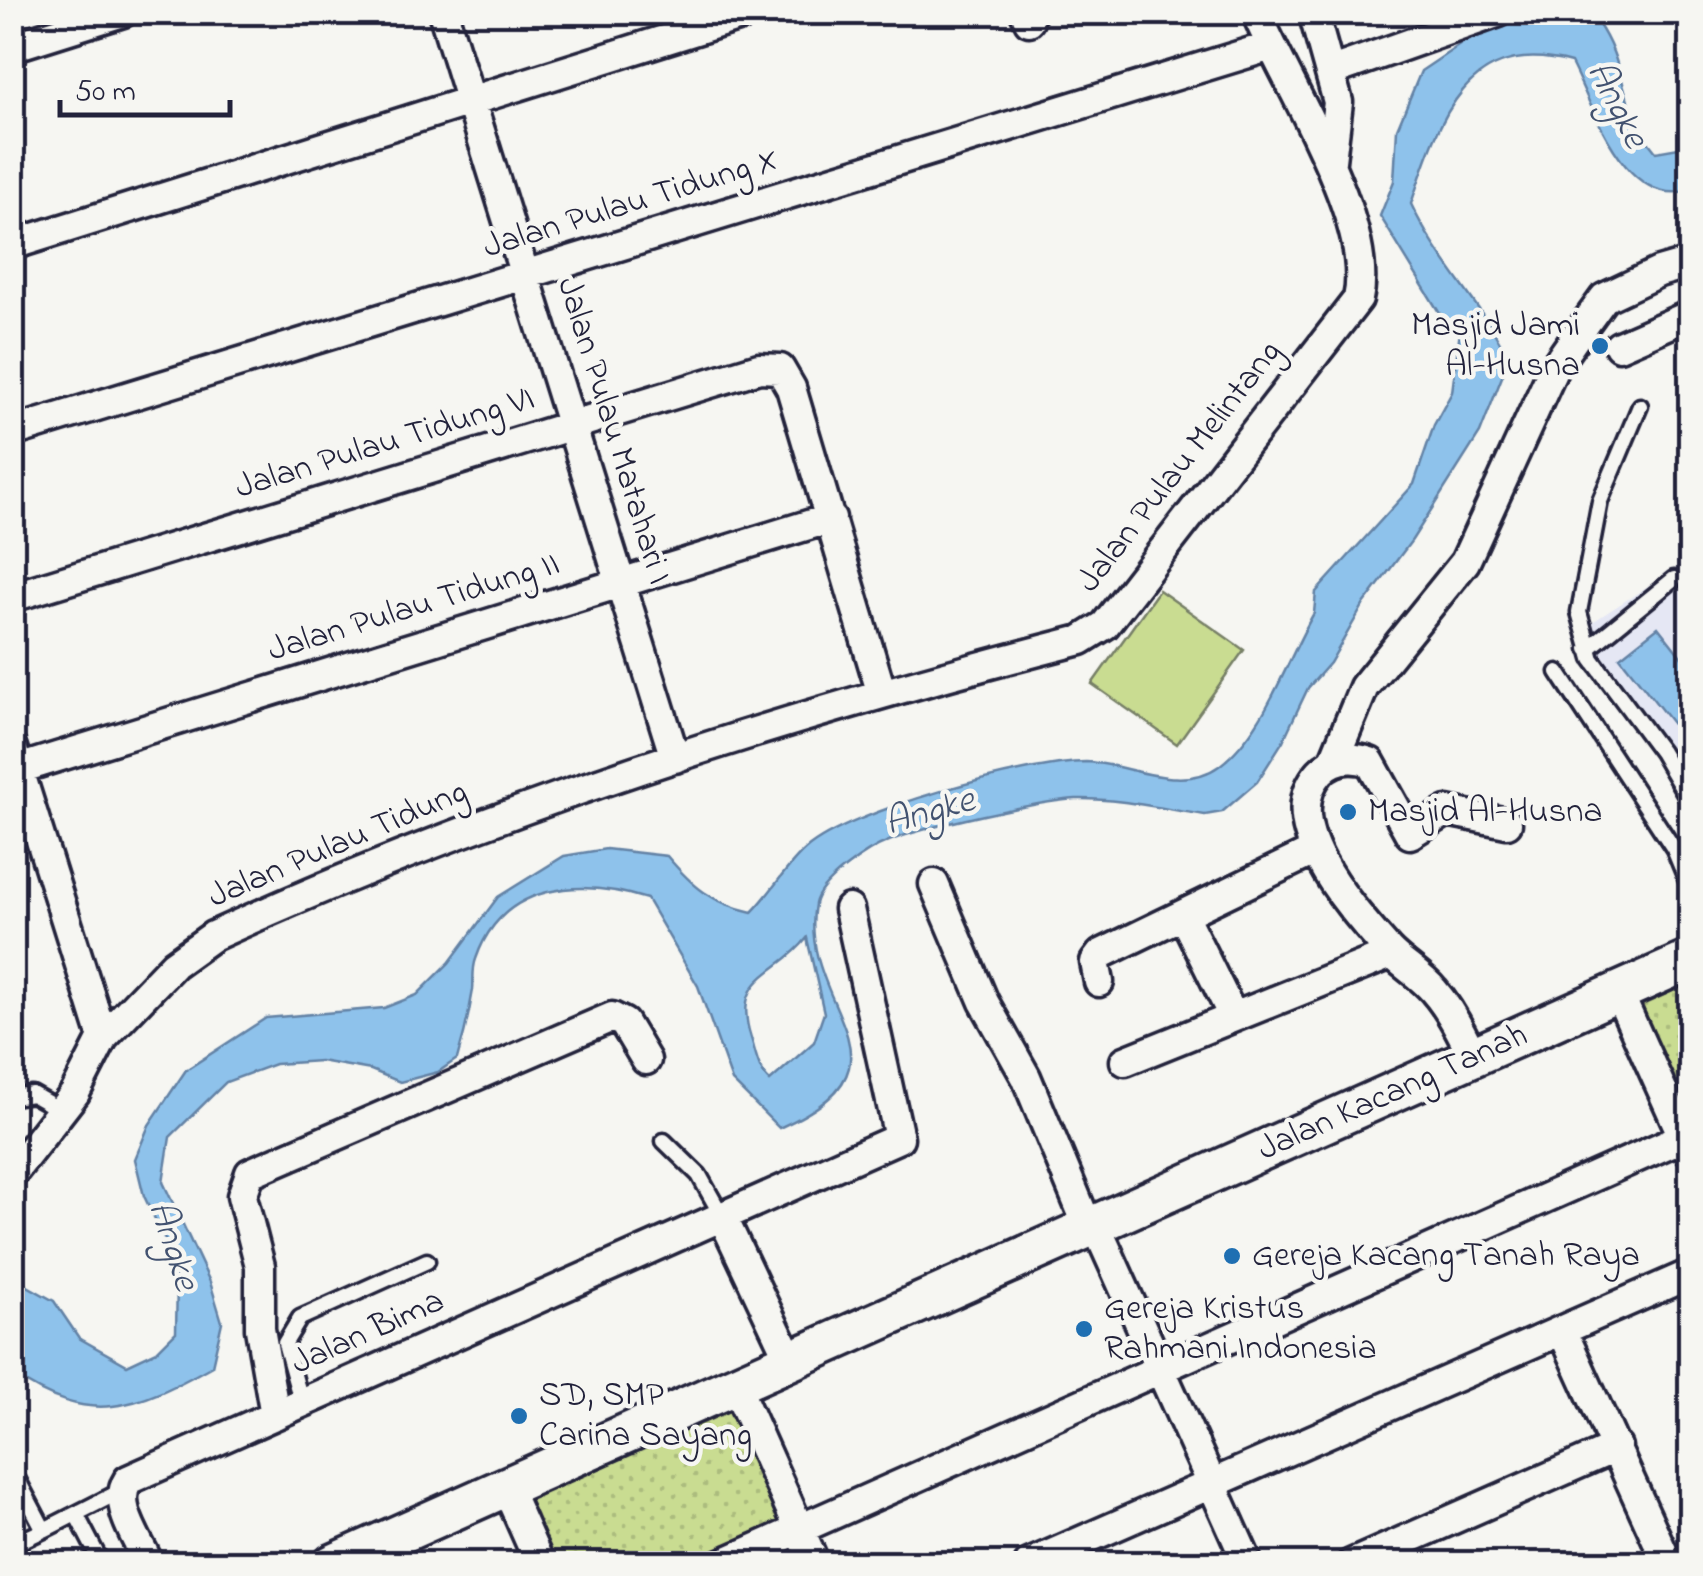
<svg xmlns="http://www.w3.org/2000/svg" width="1703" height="1576" font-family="'Indie Flower',sans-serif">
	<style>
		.built { fill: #e5e7f4 }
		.grass { fill: url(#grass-dots); stroke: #767f66; stroke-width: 2.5 }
		.pitch { fill: #c9dc91; stroke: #767f66; stroke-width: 2.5 }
		.water { fill: #8ec2eb; stroke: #6382a5; stroke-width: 2.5; fill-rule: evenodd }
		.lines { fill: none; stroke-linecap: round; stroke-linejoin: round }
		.lane-casing { stroke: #22223b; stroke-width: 21 }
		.street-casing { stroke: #22223b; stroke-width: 35 }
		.secondary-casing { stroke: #22223b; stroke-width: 45 }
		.lane { stroke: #f6f6f2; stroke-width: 14 }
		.street { stroke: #f6f6f2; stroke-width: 28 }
		.secondary { stroke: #f6f6f2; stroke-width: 38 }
		.poi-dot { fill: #1f6fb2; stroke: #f6f6f2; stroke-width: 4 }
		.labels { text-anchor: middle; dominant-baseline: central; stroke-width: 9; stroke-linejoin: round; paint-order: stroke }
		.street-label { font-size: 35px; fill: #22223b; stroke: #f6f6f2 }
		.poi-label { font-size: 35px; fill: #22223b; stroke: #f6f6f2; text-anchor: start }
		.water-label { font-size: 38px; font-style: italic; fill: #425270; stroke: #f6f6f2 }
	</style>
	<defs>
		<pattern id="grass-dots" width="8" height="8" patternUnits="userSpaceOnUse" patternTransform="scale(2.5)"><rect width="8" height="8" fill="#c9dc91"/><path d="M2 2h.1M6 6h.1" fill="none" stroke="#acbc7e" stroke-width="1.8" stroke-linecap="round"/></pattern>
	</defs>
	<rect width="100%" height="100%" fill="#f6f6f2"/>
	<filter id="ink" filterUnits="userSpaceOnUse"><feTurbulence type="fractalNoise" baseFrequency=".01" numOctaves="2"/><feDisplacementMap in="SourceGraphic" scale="20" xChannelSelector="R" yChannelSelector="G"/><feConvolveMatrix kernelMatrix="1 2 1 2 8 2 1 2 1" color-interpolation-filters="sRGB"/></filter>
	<g filter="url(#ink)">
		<path class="built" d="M 1690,559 L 1690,807 L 1577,632 Z"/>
		<path class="grass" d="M 1690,983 L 1690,1126 L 1642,1005 Z
			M 735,1404 L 790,1526 L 706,1563 L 549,1563 L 520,1500 Z"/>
		<path class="pitch" d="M 1159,590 L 1244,650 L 1177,744 L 1092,684 Z"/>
		<path class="water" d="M 1561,16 L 1597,22 C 1629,68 1617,105 1656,152 L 1690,146 L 1690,190 C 1624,209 1595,109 1571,63 C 1465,34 1438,123 1411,204 C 1437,260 1481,303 1509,359 L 1480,433 L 1412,540 L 1364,604 L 1330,663 L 1308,688 L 1283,741 L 1257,782 L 1222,812 L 1205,815 C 1163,809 1118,798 1076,799 C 1040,801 923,827 889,841 C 868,849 819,882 815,904 C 797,1007 926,1063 779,1128 L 732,1081 L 698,986 L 647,899 C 581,878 502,882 476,959 C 472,969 474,980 473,990 C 469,1014 464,1036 457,1059 L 438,1072 L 400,1082 L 371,1070 L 320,1061 L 275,1064 L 226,1082 L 170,1137 L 163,1182 L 210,1282 L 222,1322 L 212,1366 C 136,1409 89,1427 13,1374 L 13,1278 L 54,1301 L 79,1338 L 127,1365 L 157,1351 L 176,1332 L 177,1281 L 165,1240 L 144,1196 L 135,1159 L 149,1125 L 186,1070 L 266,1018 L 384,1008 L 417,995 L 449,963 L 498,897 L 564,856 L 606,849 L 667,856 C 693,887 712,903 752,912 C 771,893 787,865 806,849 C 849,811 1027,762 1086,762 C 1126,763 1181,794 1219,766 C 1265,732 1286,661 1314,613 L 1316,592 L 1414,484 L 1434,425 L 1452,392 L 1460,331 L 1445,322 L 1380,216 L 1394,181 L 1397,129 L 1421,71 L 1479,32 L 1523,18 ZM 807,938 L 824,1013 L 814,1042 L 770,1081 C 758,1070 756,1053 751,1038 C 731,975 777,977 807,938 Z
			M 1658,627 L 1690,668 L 1690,746 L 1620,657 Z"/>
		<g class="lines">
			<g class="lane-casing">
				<path id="lane" d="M 1640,406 L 1600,501 L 1579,612 L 1592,659 L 1661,752 L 1690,802
					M 1588,649 L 1674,579
					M 1558,672 L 1674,849 L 1690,888
					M 12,1097 L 32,1094 L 62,1111
					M 664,1141 L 699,1175 L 723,1218
					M 1689,1318 L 1690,1318
					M 302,1404 L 285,1343 L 300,1318 L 427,1261
					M 12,1469 L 44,1530 L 121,1491
					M 76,1514 L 102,1564
					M 12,1545 L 44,1530"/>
			</g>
			<g class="street-casing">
				<path id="street" d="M 443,12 L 675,758
					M 1025,12 L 1029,21
					M 1313,12 L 1338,102 L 1331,161
					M 12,47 L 123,12
					M 1332,71 L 1499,12
					M 12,245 L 753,12
					M 1619,346 L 1690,315
					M 12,432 L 1271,46
					M 12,597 L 759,368 L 780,369 L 791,388 L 881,691
					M 12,748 L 103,1038
					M 1333,762 L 1364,687 L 1465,562 L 1554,368 L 1577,335 L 1604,298 L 1659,272 L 1690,263
					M 12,771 L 831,518
					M 934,884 L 984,1002 L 1026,1077 L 1089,1229
					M 1183,915 L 1233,1016
					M 1099,982 L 1095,962 L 1101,954 L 1312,852
					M 1618,992 L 1690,1152
					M 1473,1057 C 1463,1035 1450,1009 1434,991 C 1421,975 1402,965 1388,950 C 1354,911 1273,824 1320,772 C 1333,758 1352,756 1370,762 L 1410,834 L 1447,811 L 1507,823
					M 1125,1061 L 1391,954
					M 12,1174 L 75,1093 L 103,1038 L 174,964 L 213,936 C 491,809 785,716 1081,640 L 1105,625 L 1358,299 C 1376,222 1286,84 1256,12
					M 723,1218 L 790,1360
					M 1096,1226 L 1248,1564
					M 1562,1330 L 1668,1564
					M 735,1384 L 815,1564
					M 275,1415 L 260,1329 L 260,1266 L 242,1196 L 250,1173 L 612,1017 L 624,1023 L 646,1060
					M 506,1487 L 540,1564
					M 149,1564 C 138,1539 112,1505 128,1480 L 899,1138 L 849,909
					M 721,1564 L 1683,1137
					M 1029,1564 L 1690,1274
					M 1351,1564 L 1617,1447"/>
			</g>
			<g class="secondary-casing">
				<path id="secondary" d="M 333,1564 L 1690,960"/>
			</g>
			<use href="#lane" class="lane"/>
			<use href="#street" class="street"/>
			<use href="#secondary" class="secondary"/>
		</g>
	</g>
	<g class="poi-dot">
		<circle cx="1600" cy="346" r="10"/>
		<circle cx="1348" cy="812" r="10"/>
		<circle cx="1232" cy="1256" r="10"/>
		<circle cx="1084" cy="1329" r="10"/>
		<circle cx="519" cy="1416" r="10"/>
	</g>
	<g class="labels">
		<g class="street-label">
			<text transform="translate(631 204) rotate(-17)">Jalan Pulau Tidung X</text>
			<text transform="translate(613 431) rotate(73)">Jalan Pulau Matahari I</text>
			<text transform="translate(385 444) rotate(-17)">Jalan Pulau Tidung VI</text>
			<text transform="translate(1180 467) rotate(-52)">Jalan Pulau Melintang</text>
			<text transform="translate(414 608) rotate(-17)">Jalan Pulau Tidung II</text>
			<text transform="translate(338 845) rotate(-23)">Jalan Pulau Tidung</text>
			<text transform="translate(1393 1093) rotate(-24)">Jalan Kacang Tanah</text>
			<text transform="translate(368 1333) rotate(-24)">Jalan Bima</text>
		</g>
		<g class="poi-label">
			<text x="1580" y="326" text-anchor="end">Masjid Jami<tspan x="1580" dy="40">Al-Husna</tspan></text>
			<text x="1368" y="812">Masjid Al-Husna</text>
			<text x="1252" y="1256">Gereja Kacang Tanah Raya</text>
			<text x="1104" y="1309">Gereja Kristus<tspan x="1104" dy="40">Rahmani Indonesia</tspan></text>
			<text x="539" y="1396">SD, SMP<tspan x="539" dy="40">Carina Sayang</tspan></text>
		</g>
		<g class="water-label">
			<text transform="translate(1616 105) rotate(63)">Angke</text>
			<text transform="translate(930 813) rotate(-16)">Angke</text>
			<text transform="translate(172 1246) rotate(72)">Angke</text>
		</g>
	</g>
	<rect width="1703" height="1576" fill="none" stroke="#f6f6f2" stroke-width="50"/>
	<rect x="25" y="25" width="1653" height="1526" fill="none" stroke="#22223b" stroke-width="4" filter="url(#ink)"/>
	<path d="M60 100v15h170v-15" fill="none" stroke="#22223b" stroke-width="5"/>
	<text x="75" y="100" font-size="30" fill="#22223b" stroke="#f6f6f2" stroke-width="8" paint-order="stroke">50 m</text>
</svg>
